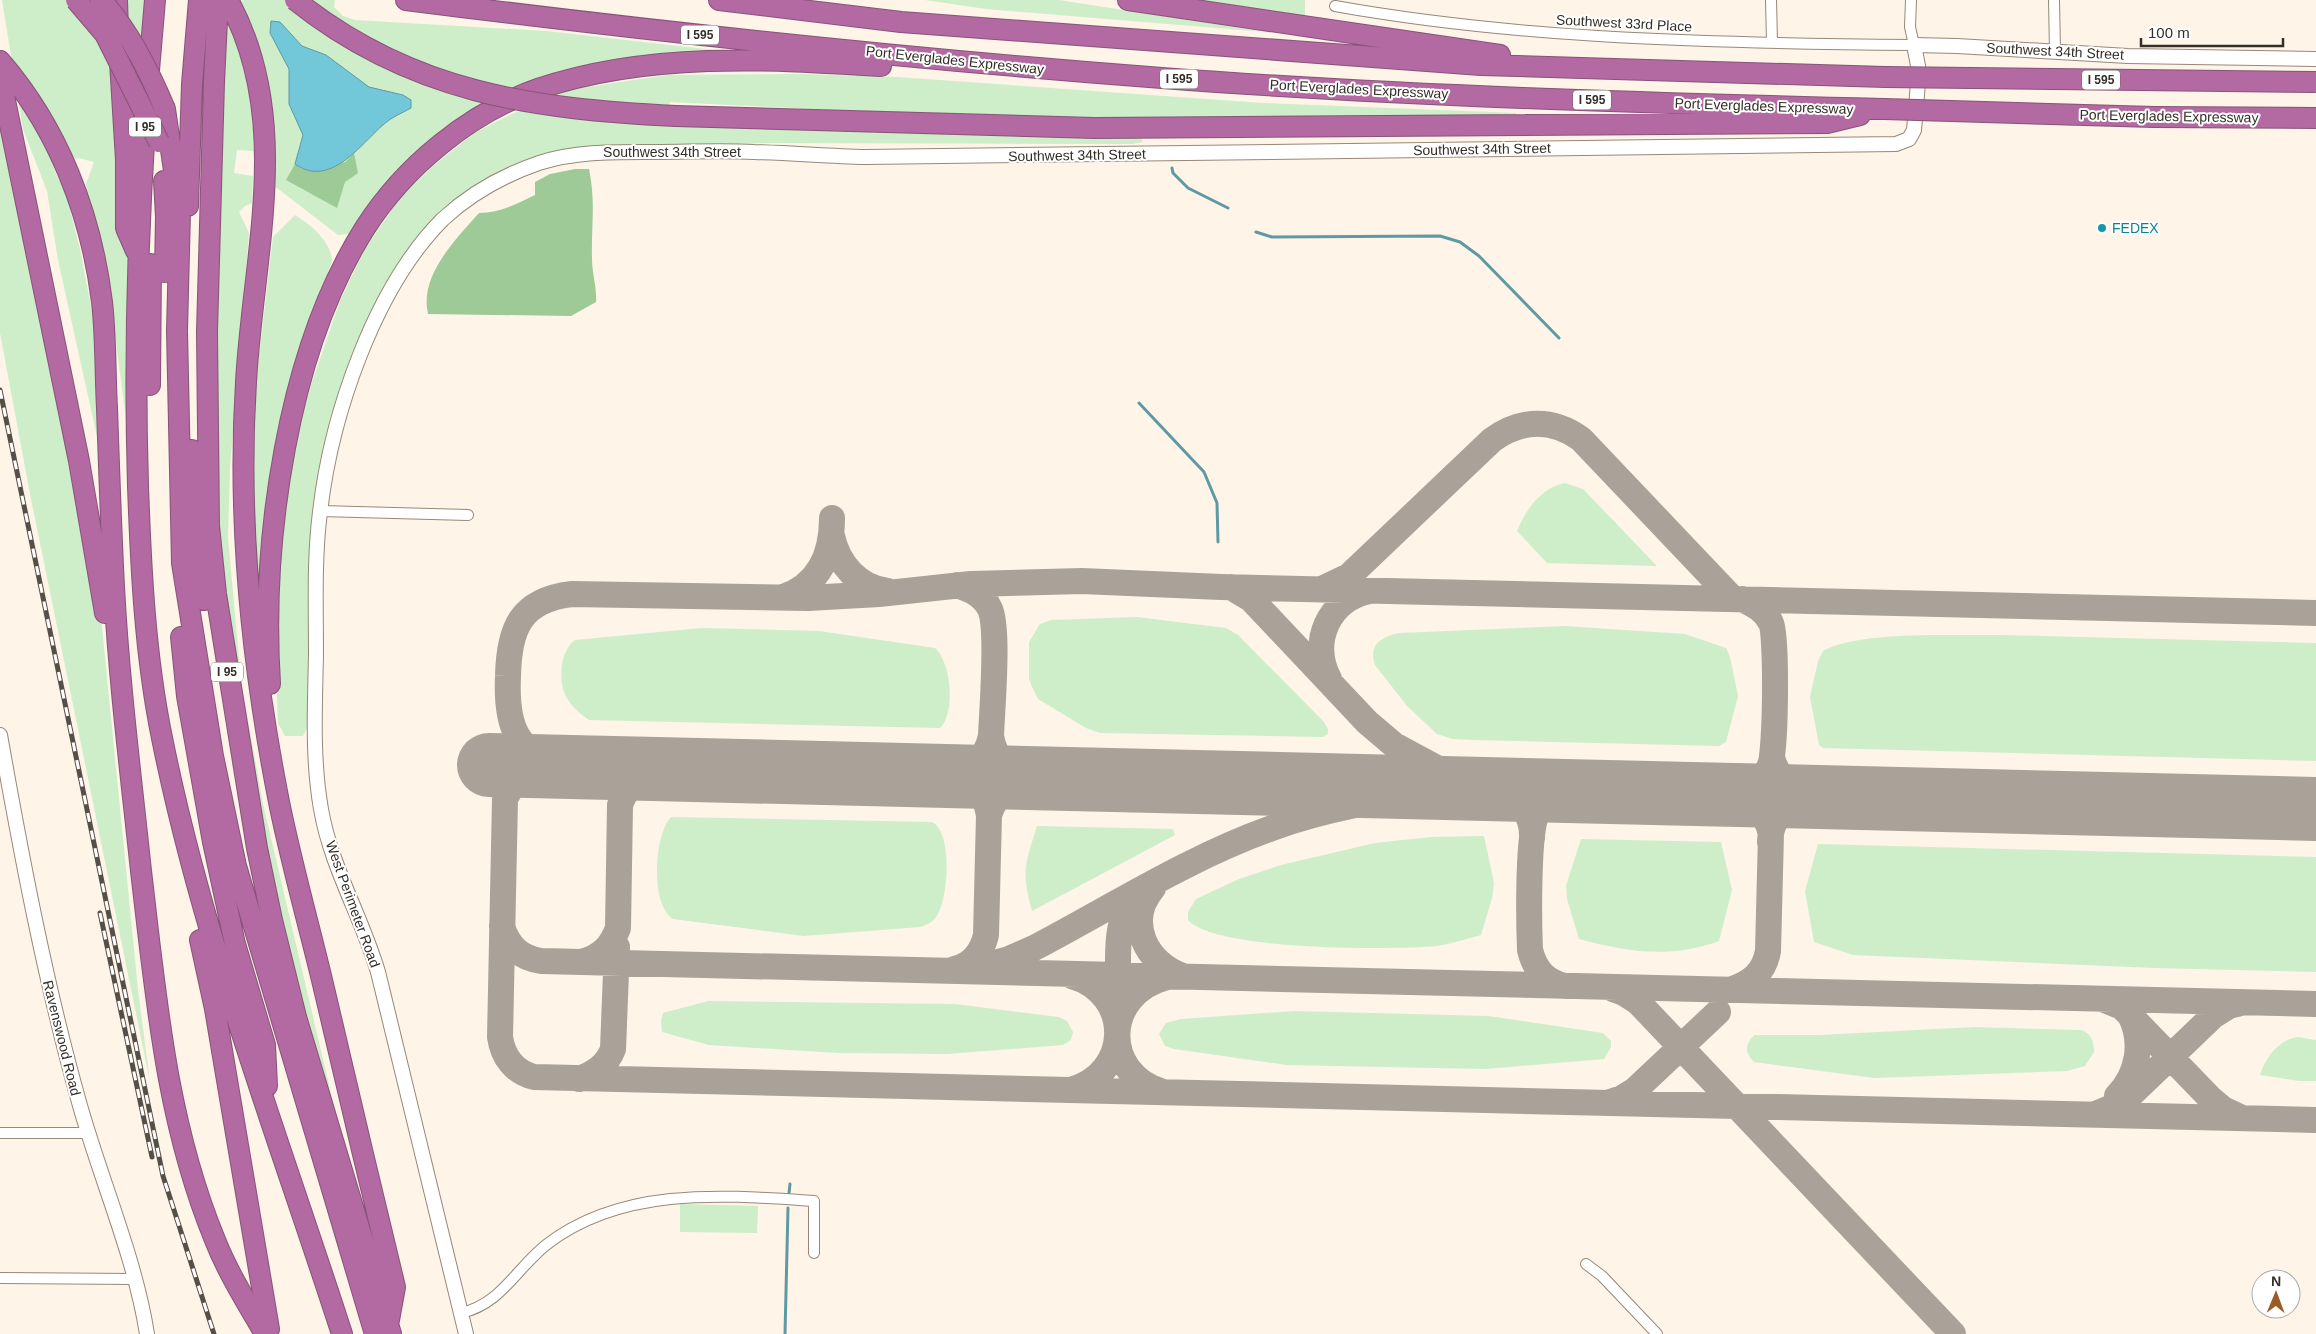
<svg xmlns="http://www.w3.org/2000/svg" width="2316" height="1334" font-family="Arial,sans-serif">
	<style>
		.green { fill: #cdeec8 }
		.forest { fill: #9dca97 }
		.water { fill: #72c7d8; stroke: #5f99a3 }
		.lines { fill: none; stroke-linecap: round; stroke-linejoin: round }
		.stream { stroke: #5f99a3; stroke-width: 3 }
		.taxiway { stroke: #aaa298; stroke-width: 26 }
		.runway { stroke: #aaa298; stroke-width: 64 }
		.minor-casing { stroke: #978877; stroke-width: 12 }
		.tertiary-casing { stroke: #978877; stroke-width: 16 }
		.motorway-casing { stroke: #875477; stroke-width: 22 }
		.minor { stroke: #fff; stroke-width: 10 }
		.tertiary { stroke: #fff; stroke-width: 14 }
		.motorway { stroke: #b369a2; stroke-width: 20 }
		.rail-casing { stroke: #564f47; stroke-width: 5 }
		.rail { stroke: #fff; stroke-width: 3; stroke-dasharray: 9; stroke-linecap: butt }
		.motorway-bridge-casing { stroke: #875477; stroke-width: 22; stroke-linecap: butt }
		.motorway-bridge { stroke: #b369a2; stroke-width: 20 }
		.culture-dot { fill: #0f9aa8; stroke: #fff; stroke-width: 2 }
		.labels { text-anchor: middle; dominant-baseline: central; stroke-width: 4; stroke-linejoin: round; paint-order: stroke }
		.shield { fill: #fff; stroke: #716d67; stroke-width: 1 }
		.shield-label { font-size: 12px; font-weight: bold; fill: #342e26 }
		.street-label { font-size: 14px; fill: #342e26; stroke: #fff }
		.culture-label { font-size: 14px; fill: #0d838f; stroke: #fff; text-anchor: start }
	</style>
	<rect width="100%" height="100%" fill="#fef4e8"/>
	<path class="green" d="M 2,0 L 150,0 L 139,110 L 126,322 L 131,458 L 108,281 L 86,184 L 94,162 L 78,158 L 53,164 L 55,172 L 65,190 L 80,249 L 94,322 L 111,500 L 58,260 L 47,191 L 23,129 Z
		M 243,0 L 335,0 L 334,7 L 343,16 L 355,20 L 547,31 L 723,51 L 644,57 L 574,68 L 484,107 L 442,129 L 384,188 L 349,234 L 338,235 L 277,188 L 259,180 L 253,151 L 237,150 L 234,173 L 253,176 L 252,203 L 245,206 L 239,212 L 249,233 L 230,468 L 228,537 L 241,681 L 263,804 L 342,1140 L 312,1063 L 262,855 L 211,506 L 225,26 Z
		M 925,0 L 1059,0 L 1265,32 L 986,9 Z
		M 1202,0 L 1305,0 L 1305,16 Z
		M 804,74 L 897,77 L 1263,103 L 1516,113 L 1516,118 L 1240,121 L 949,116 L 670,102 L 665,126 L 1141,138 L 1143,142 L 1132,144 L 766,143 L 571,150 L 526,161 L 419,239 L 361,337 L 332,419 L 313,503 L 309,565 L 311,720 L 303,736 L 285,736 L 278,723 L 274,620 L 281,529 L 299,420 L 340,301 L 365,249 L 402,195 L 439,161 L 476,132 L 510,115 L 567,90 L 667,75 Z
		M 0,127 L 93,536 L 138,990 L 150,1082 L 30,494 L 0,333 Z
		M 295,215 C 311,225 331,241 332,261 C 309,325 284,390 273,458 C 263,519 260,582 257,644 L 251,424 L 273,237 Z
		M 1565,483 L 1583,489 L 1657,566 L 1547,563 L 1517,531 C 1526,510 1540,488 1565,483 Z
		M 1137,617 L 1226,628 L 1238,635 L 1324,722 L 1328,729 L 1328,734 L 1323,737 L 1100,733 L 1086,728 L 1038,699 L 1032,687 L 1029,679 L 1029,642 L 1040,624 L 1051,620 Z
		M 1565,626 L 1685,634 L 1726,648 L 1730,657 L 1738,696 L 1726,742 L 1719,746 L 1476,740 L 1453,739 L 1437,734 L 1407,706 L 1375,665 C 1368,645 1381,637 1399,633 Z
		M 702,628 L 819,631 L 935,648 C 951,662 956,713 940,728 L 589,720 C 582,715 574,709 569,701 C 557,686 559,651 575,640 Z
		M 2003,635 L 2316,643 L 2316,761 L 1823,748 L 1819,745 L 1810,697 L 1818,661 L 1823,651 C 1860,630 1958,636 2003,635 Z
		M 671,817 L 932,822 C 953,832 948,897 938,914 C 934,922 927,925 920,927 L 804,936 L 673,919 C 650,905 654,835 671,817 Z
		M 1037,826 L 1173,829 L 1175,835 L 1032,911 C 1021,871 1025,865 1037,826 Z
		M 1484,836 L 1494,883 L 1492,898 L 1481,935 C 1466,939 1451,944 1436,946 C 1392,950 1216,951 1188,920 L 1188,912 L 1196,899 L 1239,879 L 1281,865 L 1375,843 L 1431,837 Z
		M 1581,839 L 1721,842 L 1732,890 L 1719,941 C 1670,959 1628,952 1579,939 L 1567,899 L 1566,886 Z
		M 1818,844 L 2316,857 L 2316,972 L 2154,968 L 1853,955 L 1814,942 L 1805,891 Z
		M 708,1001 L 955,1004 L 1059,1017 L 1067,1021 L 1073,1032 L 1071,1040 L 1063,1045 L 947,1054 L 838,1053 L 709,1045 L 662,1032 L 661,1021 L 663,1013 Z
		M 1295,1011 L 1488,1016 L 1603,1033 L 1611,1041 L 1611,1047 L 1604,1059 L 1485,1069 L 1287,1065 L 1174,1049 L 1165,1046 L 1159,1034 L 1166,1023 L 1181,1019 Z
		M 1975,1027 L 2080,1030 C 2091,1032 2094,1041 2094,1052 L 2085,1066 L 2067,1071 L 1874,1078 L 1754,1062 C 1744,1053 1745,1043 1755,1035 L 1820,1035 Z
		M 2298,1037 L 2316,1040 L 2316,1081 L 2299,1081 L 2260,1075 C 2265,1058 2279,1039 2298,1037 Z
		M 680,1204 L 758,1206 L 757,1233 L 680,1232 Z"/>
	<path class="forest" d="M 354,153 L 358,173 L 345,182 L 337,208 L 286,180 L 295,164 L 302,169 L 345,162 Z
		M 575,169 L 589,169 C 596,203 591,226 592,259 C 592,274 597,287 596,302 L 571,316 L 428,314 C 419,276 455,240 479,213 C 499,213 517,204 535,195 L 535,182 L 550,174 Z"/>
	<path class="water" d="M 271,21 L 280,22 L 302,46 L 326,55 L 369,87 L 403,95 L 411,100 L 411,108 C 402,113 392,117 384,124 C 361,144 330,189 295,164 L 303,135 L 289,104 L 289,69 L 270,33 Z"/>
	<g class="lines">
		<path class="stream" d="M 1172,168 L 1173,173 L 1188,188 L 1228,208
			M 1256,232 L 1272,237 L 1440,236 L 1460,242 L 1479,256 L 1559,338
			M 1139,403 L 1204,472 L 1217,503 L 1218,542
			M 789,1193 L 790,1184
			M 785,1334 L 788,1208"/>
		<path class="taxiway" d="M 832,536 C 838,564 858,587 887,591
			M 1231,587 L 1251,599 L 1367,722 L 1394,745 L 1446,773 L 1496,789
			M 1324,588 L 1349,576 L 1492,440 C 1521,419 1552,418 1581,439 L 1733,599
			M 783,597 C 820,585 832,554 832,518
			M 1329,679 C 1310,642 1328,600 1369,591
			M 991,736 C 995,763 1012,771 1036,778
			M 1772,758 C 1778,778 1789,787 1808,797
			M 564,764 C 513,756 506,720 508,676 C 509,629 520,600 572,594 L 808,598 L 879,594 L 971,584 L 1082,581 L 1221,587 L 2316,613
			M 581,767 C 547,768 522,763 505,799 L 500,1037 C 503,1057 514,1072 534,1077 L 2316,1120
			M 941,775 C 967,771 985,764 991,736 C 992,709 999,629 990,609 C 984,595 970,589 957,585
			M 932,776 L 957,779 L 971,784 L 986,802 L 989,815 L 986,935 C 982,952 972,965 955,969
			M 1502,789 C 1520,802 1533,814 1532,838
			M 1737,795 C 1750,787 1764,780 1770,765 C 1776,751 1777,635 1771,623 C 1765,610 1754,605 1742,599
			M 989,815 C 997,790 1012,782 1036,778
			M 1770,842 C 1771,816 1786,806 1808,797
			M 1153,888 C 1125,921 1146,964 1183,976
			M 502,926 C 508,946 520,958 541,961 L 2316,1004
			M 581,962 C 601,957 611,947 618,928 L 620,805 C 628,782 643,773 666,769
			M 987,965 L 1009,959 L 1034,948 C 1112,907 1188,858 1272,828 C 1332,806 1394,798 1457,788
			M 1565,986 C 1545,981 1535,970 1530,950 C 1529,926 1527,829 1538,812 C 1546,800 1557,796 1570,791
			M 1613,989 L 1624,993 L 1638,1002 L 1953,1334
			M 1730,990 C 1750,983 1764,974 1768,951 L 1771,834 C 1766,814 1756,803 1737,795
			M 1118,993 C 1119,958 1112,918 1139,893
			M 2102,999 L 2122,1007 L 2211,1099 L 2223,1109 L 2240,1117
			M 579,1079 C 595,1073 607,1065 613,1049 L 617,947
			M 1070,1090 C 1132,1074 1133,994 1072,976
			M 1163,1092 C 1101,1074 1103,995 1164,978
			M 2117,1096 C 2138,1075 2144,1042 2130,1015
			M 1610,1102 L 1622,1098 L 1635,1090 L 1718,1012
			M 2098,1113 L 2122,1103 L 2213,1016 L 2229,1006 L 2241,1003"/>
		<path class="runway" d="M 489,765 L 2316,809"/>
		<g class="minor-casing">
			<path id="minor" d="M 1771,0 L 1772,42
				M 2054,0 L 2055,51
				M 1335,6 C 1525,40 1721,43 1914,45 L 1910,27 L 1911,0
				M 320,511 L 468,515
				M 0,1133 L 88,1133
				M 1586,1264 L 1602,1276 L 1657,1334
				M 0,1278 L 135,1279
				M 461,1313 C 501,1304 515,1270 546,1245 C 622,1186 724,1195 814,1201 L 814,1253"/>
		</g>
		<g class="tertiary-casing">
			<path id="tertiary" d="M 0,735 C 22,859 45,981 79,1102 C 100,1178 135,1257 147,1334
				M 466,1334 L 378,972 C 361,915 331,867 321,809 C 312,758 315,705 316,654 C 316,607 314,559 320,512 C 331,416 374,288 443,219 C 470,194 504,175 539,163 C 576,151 616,152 655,152 C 688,152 721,150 754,152 C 791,153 828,156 866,157 L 1896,144 L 1909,139 L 1914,130 L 1919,71 L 1914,45 L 1957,46 L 2128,56 L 2316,59"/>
		</g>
		<g class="motorway-casing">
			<path id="motorway" d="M 117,0 L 118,31
				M 155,0 C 140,162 133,323 138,486 C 141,570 145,655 162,738 C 203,942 278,1136 342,1334
				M 218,0 L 214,82 L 207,332 L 209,526 L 216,594 L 257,848 L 272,920 L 296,1017 L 391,1334
				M 228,0 C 294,120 253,254 246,382 C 237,525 252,667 280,807 C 292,865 308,922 322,980 C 346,1082 370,1185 395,1287 L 389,1320
				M 406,0 C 657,32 910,59 1162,78 C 1402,96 1643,103 1884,109
				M 719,0 L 901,22 L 1481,65 L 1885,77
				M 1128,0 L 1500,55
				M 0,61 C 58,128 91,213 102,302 C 106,336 105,372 107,408 C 109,467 111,527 114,587 C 119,682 131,776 141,871 C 156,997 166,1121 215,1240 C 228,1273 247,1303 265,1334
				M 120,62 L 126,160 L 126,228 L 136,251
				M 0,76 L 79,461 L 105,613
				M 165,109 L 180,212 L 177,331 L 182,563 L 213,756 L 236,866 L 375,1334
				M 676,116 L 1095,128 L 1827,123 L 1860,115
				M 2154,117 L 2316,118
				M 164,181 L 166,217 L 165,272
				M 188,206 L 192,84 L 199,0
				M 150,385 L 151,264
				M 192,450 L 199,566 L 204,600
				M 181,637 L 187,696 L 213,842 L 235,944 L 265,1045 L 267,1086
				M 270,684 C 261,541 287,351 365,228 C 404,167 469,113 538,89 C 647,52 768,59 881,66
				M 200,940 L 215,1009 L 269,1329"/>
		</g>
		<use href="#minor" class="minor"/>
		<use href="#tertiary" class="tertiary"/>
		<use href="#motorway" class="motorway"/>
		<g class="rail-casing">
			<path id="rail" d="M 0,390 L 163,1176 L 214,1334
				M 100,913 L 152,1157"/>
		</g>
		<use href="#rail" class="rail"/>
		<g class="motorway-bridge-casing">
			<path id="motorway-bridge" d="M 76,0 L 105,34 L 159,142
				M 101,0 C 129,30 149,71 165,109
				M 295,0 C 411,93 533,109 676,116
				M 1885,77 L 2316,82
				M 1884,109 L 2154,117"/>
		</g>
		<use href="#motorway-bridge" class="motorway-bridge"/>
	</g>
	<circle class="culture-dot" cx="2102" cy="228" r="5"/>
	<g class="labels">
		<g class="shield">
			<rect x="681" y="25.5" width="38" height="19" rx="4"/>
			<rect x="1160" y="69.5" width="38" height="19" rx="4"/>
			<rect x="2082" y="70.5" width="38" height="19" rx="4"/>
			<rect x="1573" y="90.5" width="38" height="19" rx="4"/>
			<rect x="129" y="117.5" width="32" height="19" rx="4"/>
			<rect x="211" y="662.5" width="32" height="19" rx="4"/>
		</g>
		<g class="shield-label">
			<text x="700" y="35">I 595</text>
			<text x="1179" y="79">I 595</text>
			<text x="2101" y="80">I 595</text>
			<text x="1592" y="100">I 595</text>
			<text x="145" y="127">I 95</text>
			<text x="227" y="672">I 95</text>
		</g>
		<g class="street-label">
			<text transform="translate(1624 23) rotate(3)">Southwest 33rd Place</text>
			<text transform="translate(2055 51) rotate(3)">Southwest 34th Street</text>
			<text transform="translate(955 60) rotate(6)">Port Everglades Expressway</text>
			<text transform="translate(1359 89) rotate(3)">Port Everglades Expressway</text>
			<text transform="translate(1764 106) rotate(2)">Port Everglades Expressway</text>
			<text transform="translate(2169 116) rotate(1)">Port Everglades Expressway</text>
			<text transform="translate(1482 149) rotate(-1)">Southwest 34th Street</text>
			<text x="672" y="152">Southwest 34th Street</text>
			<text transform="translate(1077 155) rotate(-1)">Southwest 34th Street</text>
			<text transform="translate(353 904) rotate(70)">West Perimeter Road</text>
			<text transform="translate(62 1038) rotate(76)">Ravenswood Road</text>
		</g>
		<g class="culture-label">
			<text x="2112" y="228">FEDEX</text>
		</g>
	</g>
	<g transform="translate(2276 1294) rotate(1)"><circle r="24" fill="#ffffff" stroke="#aeaba8"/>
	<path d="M0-4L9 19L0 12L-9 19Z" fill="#9b5b25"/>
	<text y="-8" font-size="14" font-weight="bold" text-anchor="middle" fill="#342e26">N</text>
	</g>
	<path d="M2141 38v8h142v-8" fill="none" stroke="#342e26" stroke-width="2.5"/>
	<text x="2148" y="38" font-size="15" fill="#342e26" stroke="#ffffff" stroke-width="4" paint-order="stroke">100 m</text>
</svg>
